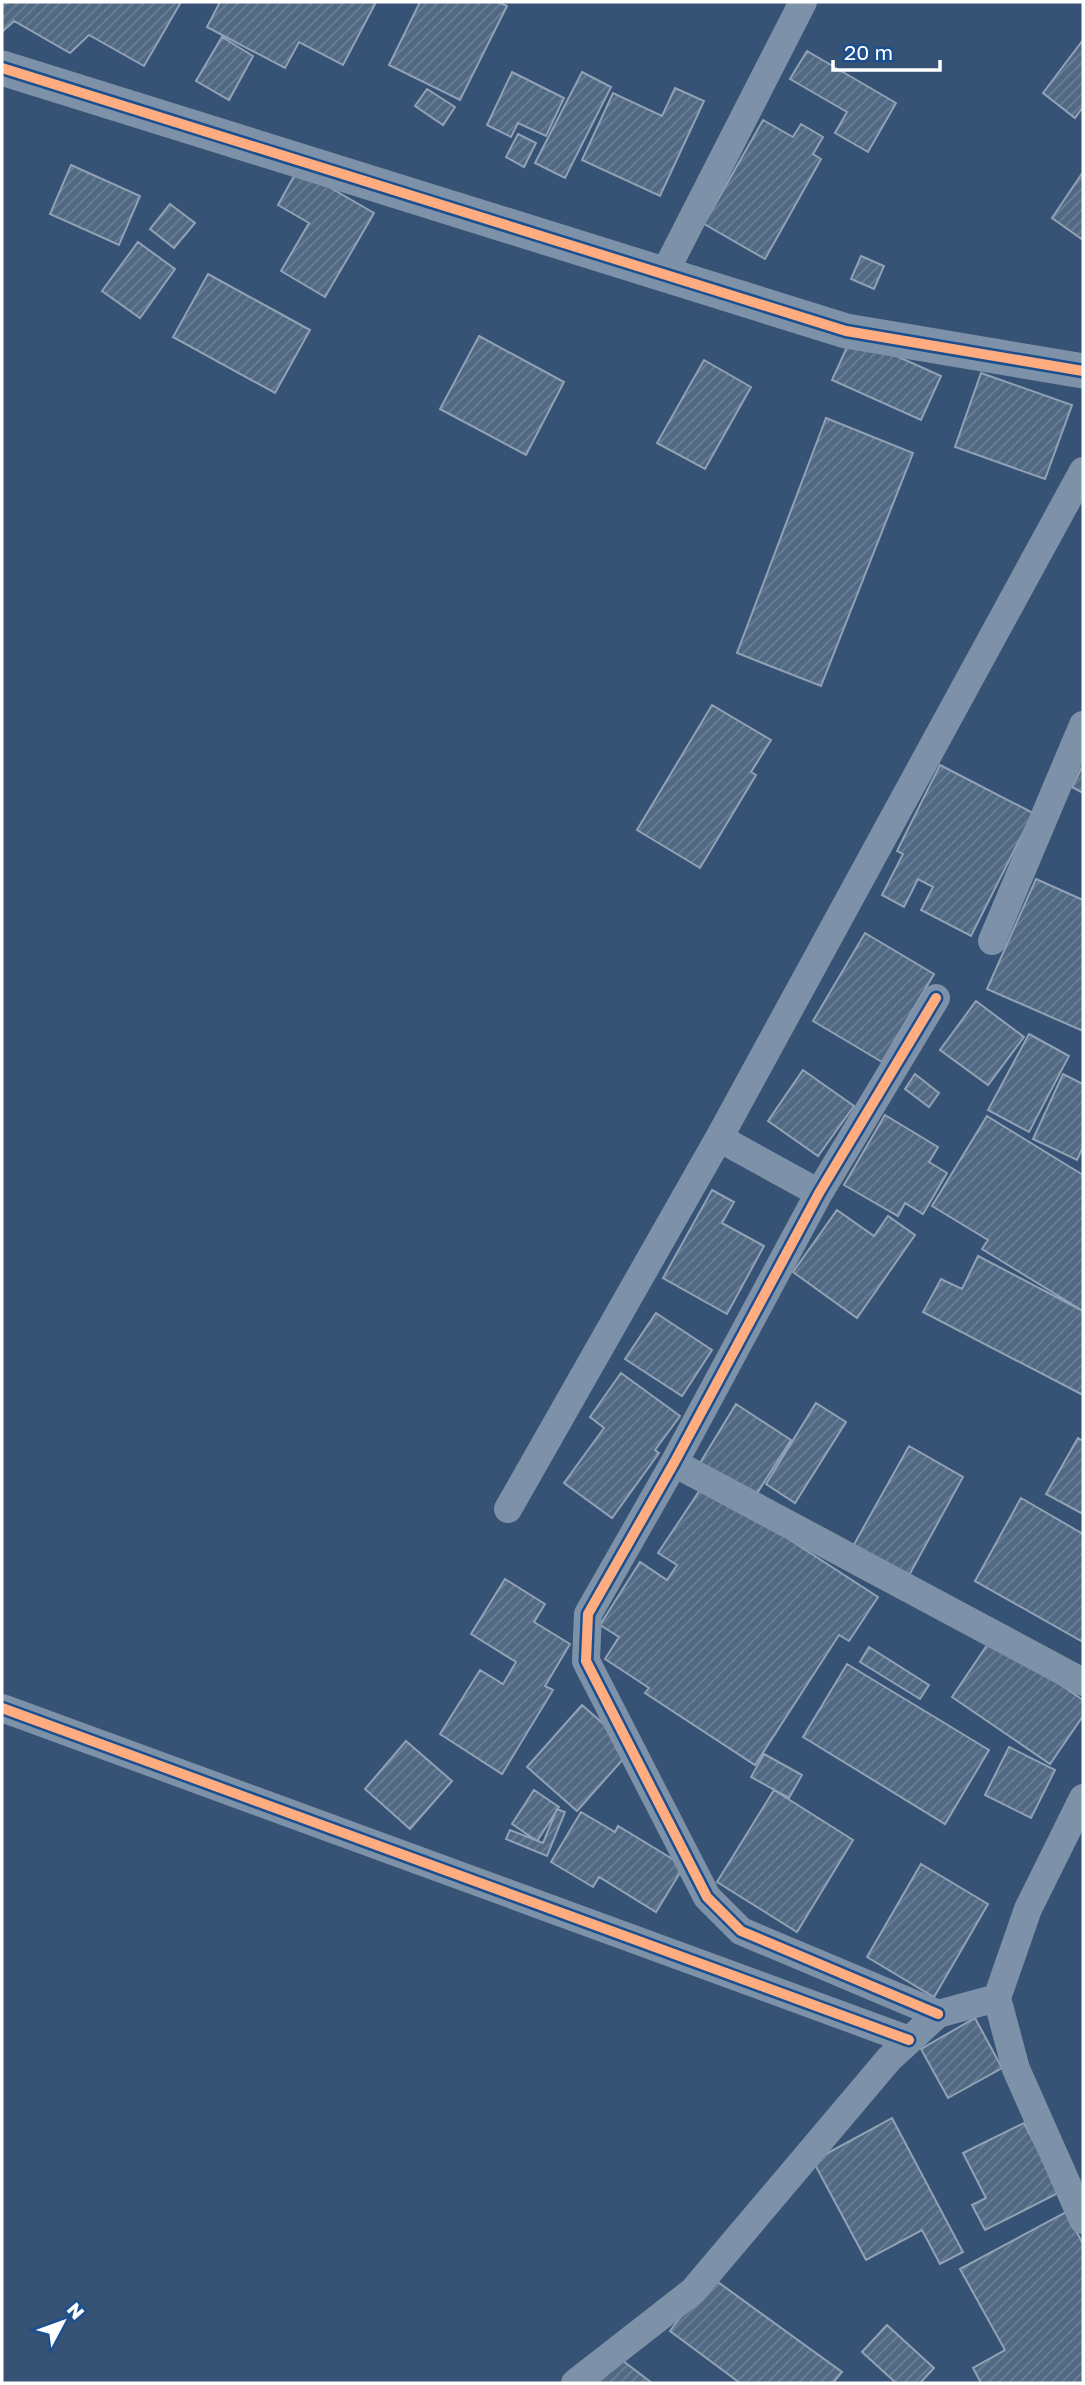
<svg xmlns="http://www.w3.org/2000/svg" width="1085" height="2385" font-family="'Golos Text',sans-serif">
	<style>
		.building { fill: url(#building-hatch); stroke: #92a2b6; stroke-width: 2 }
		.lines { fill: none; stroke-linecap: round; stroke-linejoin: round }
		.minor { stroke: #7d92a8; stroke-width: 28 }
		.tertiary { stroke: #7d92a8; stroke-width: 35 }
		.cycleway-casing { stroke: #1b4f8f; stroke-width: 15 }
		.cycleway { stroke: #ffac80; stroke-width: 10 }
	</style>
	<defs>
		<pattern id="building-hatch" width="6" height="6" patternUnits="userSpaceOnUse" patternTransform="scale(1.75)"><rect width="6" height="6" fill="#526984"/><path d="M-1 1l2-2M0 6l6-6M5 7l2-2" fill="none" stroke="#6c8096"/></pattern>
	</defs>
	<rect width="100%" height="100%" fill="#365274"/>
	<path class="building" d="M 2,2 L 181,2 L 144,66 L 89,35 L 70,53 L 14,21 L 2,32 Z
		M 220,2 L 376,2 L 343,65 L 299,42 L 285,68 L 207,27 Z
		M 420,2 L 498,2 L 507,6 L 460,100 L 389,65 Z
		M 222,37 L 253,56 L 229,100 L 196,81 Z
		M 1083,40 L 1083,107 L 1075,118 L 1043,93 Z
		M 807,51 L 896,103 L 868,152 L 835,133 L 847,112 L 790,79 Z
		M 512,72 L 564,98 L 546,136 L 518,123 L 511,137 L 487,125 Z
		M 582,72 L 611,87 L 565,178 L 535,163 Z
		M 675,88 L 704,101 L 660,196 L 582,160 L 613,93 L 662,116 Z
		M 427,89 L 455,107 L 443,125 L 415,106 Z
		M 763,120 L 793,137 L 801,124 L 823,137 L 813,154 L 821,159 L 765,259 L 704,224 Z
		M 518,134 L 536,143 L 524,167 L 506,157 Z
		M 71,165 L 140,196 L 119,245 L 50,214 Z
		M 298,169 L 374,213 L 325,297 L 281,271 L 309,223 L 278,205 Z
		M 1083,172 L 1083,240 L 1052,218 Z
		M 170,204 L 195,223 L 174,248 L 150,229 Z
		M 138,242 L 175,269 L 140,318 L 102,291 Z
		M 861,256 L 884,266 L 874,289 L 851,279 Z
		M 208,274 L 310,330 L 275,393 L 173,337 Z
		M 479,336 L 564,382 L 526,455 L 440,409 Z
		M 852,336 L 941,376 L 921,420 L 832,380 Z
		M 704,360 L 751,387 L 705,469 L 657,443 Z
		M 981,373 L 1072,405 L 1045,479 L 955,447 Z
		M 826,418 L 913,453 L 821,686 L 737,653 Z
		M 712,705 L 771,740 L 751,772 L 756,775 L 700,868 L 637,830 Z
		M 940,765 L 1033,813 L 971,936 L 921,910 L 933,887 L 918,879 L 904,907 L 882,895 L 903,854 L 897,851 Z
		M 1083,765 L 1083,793 L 1072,787 Z
		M 1036,879 L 1083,900 L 1083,1031 L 987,989 Z
		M 865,933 L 934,974 L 882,1062 L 813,1021 Z
		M 976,1001 L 1024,1037 L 988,1085 L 940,1050 Z
		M 1029,1034 L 1069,1056 L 1029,1132 L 988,1110 Z
		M 803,1070 L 854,1106 L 818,1156 L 768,1121 Z
		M 915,1074 L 939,1093 L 929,1107 L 905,1089 Z
		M 1063,1074 L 1083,1084 L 1083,1147 L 1077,1160 L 1033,1139 Z
		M 885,1115 L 938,1147 L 929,1162 L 947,1173 L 923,1214 L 905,1203 L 898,1216 L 844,1185 Z
		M 987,1116 L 1083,1175 L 1083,1311 L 982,1249 L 988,1240 L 932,1206 Z
		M 712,1190 L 734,1202 L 722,1223 L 764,1246 L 727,1314 L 663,1278 Z
		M 837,1210 L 874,1236 L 888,1216 L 915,1235 L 857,1318 L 793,1272 Z
		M 978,1256 L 1083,1311 L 1083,1395 L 923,1312 L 941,1279 L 962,1289 Z
		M 656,1313 L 712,1350 L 682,1396 L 625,1359 Z
		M 621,1373 L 680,1416 L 655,1450 L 659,1453 L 612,1518 L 564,1483 L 604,1428 L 590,1417 Z
		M 816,1403 L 846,1422 L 795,1503 L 766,1484 Z
		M 736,1404 L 791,1440 L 754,1498 L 700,1463 Z
		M 1078,1438 L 1083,1441 L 1083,1514 L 1046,1494 Z
		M 909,1446 L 963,1477 L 907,1579 L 852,1548 Z
		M 704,1484 L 878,1597 L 849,1641 L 839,1635 L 755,1765 L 645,1693 L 649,1688 L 605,1659 L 619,1637 L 600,1625 L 640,1562 L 667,1580 L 677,1565 L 658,1553 Z
		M 1021,1498 L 1083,1534 L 1083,1642 L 975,1581 Z
		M 505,1579 L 545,1604 L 534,1622 L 570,1644 L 545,1686 L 553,1690 L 502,1774 L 440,1734 L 480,1670 L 503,1684 L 516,1662 L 471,1634 Z
		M 992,1638 L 1083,1700 L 1083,1716 L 1050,1764 L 952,1697 Z
		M 869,1647 L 929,1685 L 920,1699 L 860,1662 Z
		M 847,1664 L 989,1750 L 945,1824 L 803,1737 Z
		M 582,1705 L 632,1749 L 577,1811 L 527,1767 Z
		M 406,1741 L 452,1781 L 410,1829 L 365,1789 Z
		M 1009,1747 L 1055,1770 L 1031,1818 L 985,1795 Z
		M 764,1754 L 802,1775 L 789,1798 L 751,1777 Z
		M 534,1790 L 559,1807 L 537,1841 L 512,1824 Z
		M 774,1790 L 853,1840 L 797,1932 L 717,1882 Z
		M 557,1809 L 565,1812 L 547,1856 L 506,1839 L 510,1830 L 543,1843 Z
		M 581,1812 L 615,1832 L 618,1826 L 684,1866 L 656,1912 L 599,1877 L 593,1887 L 551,1862 Z
		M 921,1864 L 988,1904 L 934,1997 L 867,1957 Z
		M 975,2018 L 1002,2068 L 948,2098 L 921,2049 Z
		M 892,2118 L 963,2252 L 940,2264 L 922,2230 L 866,2260 L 813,2161 Z
		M 1024,2123 L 1060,2192 L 985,2230 L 972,2205 L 986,2198 L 963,2153 Z
		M 1066,2212 L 1083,2244 L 1083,2383 L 981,2383 L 973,2368 L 1005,2350 L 960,2269 Z
		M 711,2277 L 842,2372 L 833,2383 L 740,2383 L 670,2331 Z
		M 887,2325 L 934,2368 L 920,2383 L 896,2383 L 862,2352 Z
		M 610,2351 L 652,2383 L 586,2383 Z"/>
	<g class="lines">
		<path class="minor" d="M 664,274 L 803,2
			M 992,941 L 1083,725
			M 936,998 L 819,1193 L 674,1463 L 588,1614 L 586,1661 L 707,1897 L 741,1931 L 938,2014
			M 819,1193 L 719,1138 L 1083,471
			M 674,1463 L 1083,1682
			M 508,1509 L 719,1138
			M 2,1708 L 909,2040
			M 1083,1798 L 1028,1909 L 997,1998 L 1016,2069 L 1083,2220
			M 575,2383 L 693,2291 L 889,2059 L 938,2014 L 997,1998"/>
		<path class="tertiary" d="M 2,68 L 846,331 L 1083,371"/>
		<g class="cycleway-casing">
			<path id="cycleway" d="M 2,68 L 846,331 L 1083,371
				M 936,998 L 819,1193 L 674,1463 L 588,1614 L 586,1661 L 707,1897 L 741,1931 L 938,2014
				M 2,1708 L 909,2040"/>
		</g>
		<use href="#cycleway" class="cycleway"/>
	</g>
	<rect width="1085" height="2385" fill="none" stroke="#ffffff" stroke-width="7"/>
	<g transform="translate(63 2322) rotate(49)" stroke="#1b4f8f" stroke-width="5" paint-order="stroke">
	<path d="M0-5L12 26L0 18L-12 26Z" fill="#ffffff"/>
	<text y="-10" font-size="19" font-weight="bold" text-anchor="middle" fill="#ffffff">N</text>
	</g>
	<path d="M833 60v10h107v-10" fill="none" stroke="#ffffff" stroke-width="3.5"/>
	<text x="844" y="60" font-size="21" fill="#ffffff" stroke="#1b4f8f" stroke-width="5" paint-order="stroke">20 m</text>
</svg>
